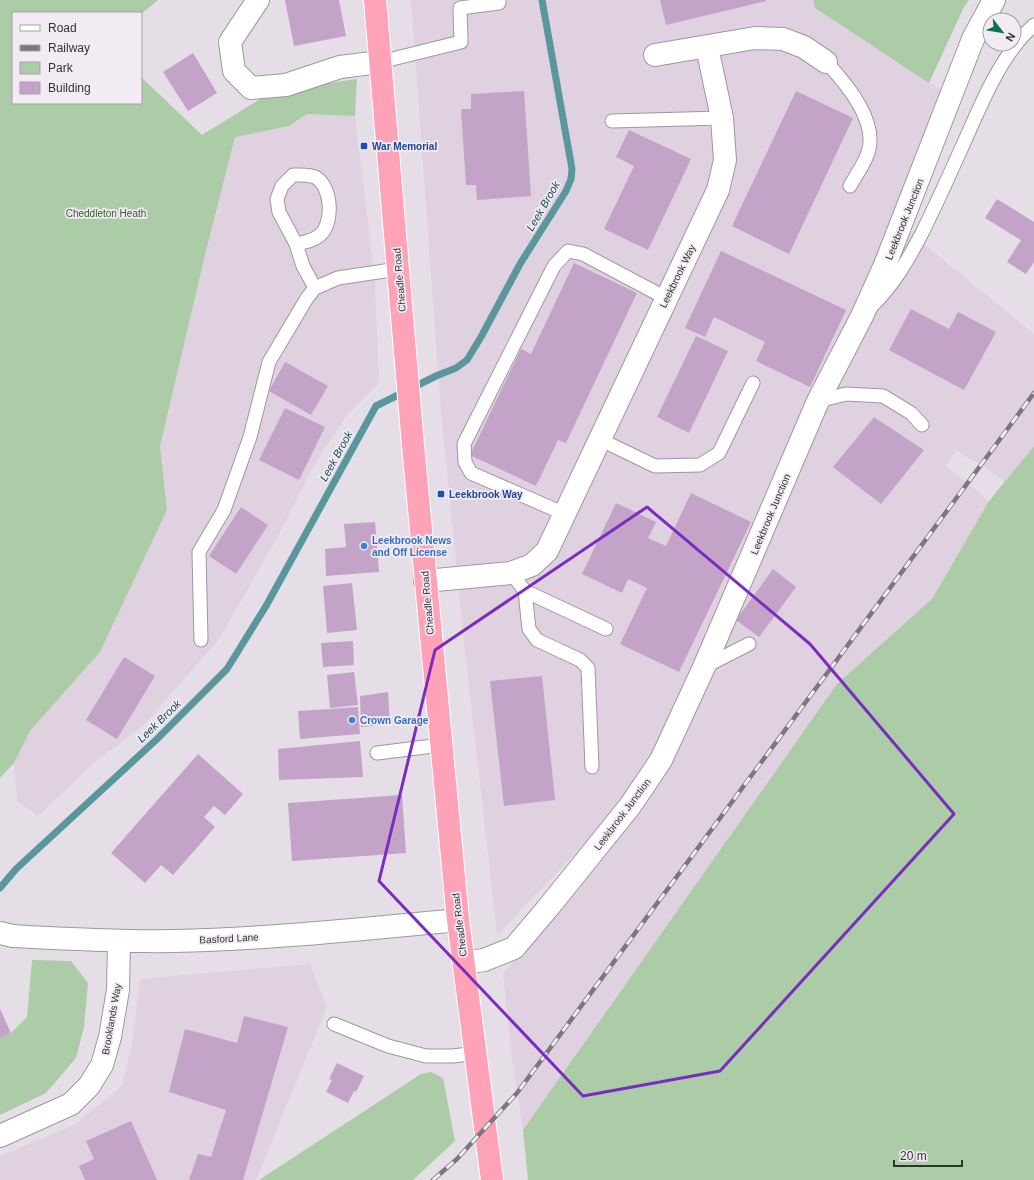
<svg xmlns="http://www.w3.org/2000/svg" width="1034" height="1180" font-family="Arial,sans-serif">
<rect width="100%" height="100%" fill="#e6dee7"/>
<!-- built -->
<path fill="#dfd1e0" d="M411,0H813L815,8L961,103L908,231L1034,334V446L1005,482L981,464L968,458L957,450L946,466L989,501L838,760L540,1157L523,1130L512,1058L503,974L562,904L648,777L497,935L464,641L441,411Z
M307,114L355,116L375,281L379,383L347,415L314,465L278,536L220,638L143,726L95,762L38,816L17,801L14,763L30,731L100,652L167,510L160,446L205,255L235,137L289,126Z
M310,964L327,1007L256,1180H0V1156L74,1125L122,1086L132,1045L140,979Z"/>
<!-- green -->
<path fill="#accca7" d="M0,0H158L141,14V13H13V103H141V77L202,135L273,91L357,79L355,116L307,114L289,126L235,137L205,255L160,446L167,510L100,652L30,731L14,763L0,778Z
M813,0H969L963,9L929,83L815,8Z
M1034,446V1180H528L523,1130L837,684L932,599L989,501Z
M32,960L71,961L88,983L84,1027L76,1058L46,1093L0,1115V1038L11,1033L27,1017Z
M431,1072L443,1078L455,1141L413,1180H259L421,1074Z"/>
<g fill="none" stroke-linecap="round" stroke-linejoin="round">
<!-- stream -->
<path stroke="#59979c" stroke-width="7" d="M0,888L16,869L156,740L227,669L266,606L376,406L436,376L456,368L467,360L481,337L520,264L566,191L571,179L572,169L542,0"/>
</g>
<!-- building -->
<path fill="#c4a3c9" d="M285,0H339L346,36L294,46Z
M660,0H766V1L666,25Z
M193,53L217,93L188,111L163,72Z
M524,91L531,196L477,200L476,185H466L461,109H471V94Z
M796,91L853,118L789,254L732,226Z
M629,130L691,159L648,250L604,229L634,166L616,157Z
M997,199L1034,222V262L1026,274L1007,262L1021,240L985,218Z
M721,251L846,310L810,387L756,361L765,342L714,317L705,337L685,328Z
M574,263L637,293L566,443L558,440L536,486L470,455L521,349L531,354Z
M911,309L949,329L958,312L996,332L964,390L889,350Z
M696,336L728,351L689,433L657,417Z
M285,362L328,386L311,415L269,391Z
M285,408L325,427L299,480L259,460Z
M874,417L924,450L881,504L833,467Z
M691,493L751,522L679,672L620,644L647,588L628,579L622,593L582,574L616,503L656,522L648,538L666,546Z
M241,507L268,525L236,574L209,556Z
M375,522L379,572L326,576L325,549L346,547L344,524Z
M773,569L796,587L759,637L736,620Z
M352,583L357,630L327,633L323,586Z
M353,641L354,665L323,667L321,643Z
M124,657L155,676L117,739L86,720Z
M354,672L358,705L330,708L327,675Z
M542,676L555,800L504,806L490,681Z
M388,692L390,724L361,727L360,696Z
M358,707L360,734L300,739L298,711Z
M360,741L363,777L279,780L278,749Z
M198,754L243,794L225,815L214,806L204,817L215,827L173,875L161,865L145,883L111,853Z
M402,795L406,853L292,861L288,803Z
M0,1009L11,1033L0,1038Z
M244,1016L288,1027L243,1180H189L198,1154L211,1157L226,1110L169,1092L185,1029L237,1043Z
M337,1063L364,1076L356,1092L354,1091L348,1103L326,1092L332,1080L329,1079Z
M131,1121L157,1180H85L79,1166L94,1159L86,1141Z"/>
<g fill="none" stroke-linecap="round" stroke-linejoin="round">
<defs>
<path id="lane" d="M380,62L461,42L460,8L499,3V0
M826,62C845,82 871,113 870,141C870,157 857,173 850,186
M612,121L722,118
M296,244C305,242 313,241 320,235C334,223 332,186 315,177C308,174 300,175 293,175L282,186L277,199L279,212L296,244L303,266L315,288
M871,307C893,286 908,260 922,233C936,205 949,176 962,147C978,112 993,73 1017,43C1022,36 1028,31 1034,25
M818,401L846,394L883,396L911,413L922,425
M599,439L655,466L700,465L719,453L753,383
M565,514L471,473L465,462L464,444L554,266L568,251L583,254L666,298
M511,573L525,591L606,629
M525,591L529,629L537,640L580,660L588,668L592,767
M201,640L199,552L224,510L250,437L269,362L307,298L315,288L338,278L398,269
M704,667L749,644
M377,753L441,745
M334,1024L388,1046L426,1056H453L476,1053"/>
<path id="street" d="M258,0L230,42L234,71L251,88L286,85L340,67L380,62
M655,55L755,38L783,39L804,47L826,62
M425,581L511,573L532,565L547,551L718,190L725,160L722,118L707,47
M0,933L13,936C67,939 120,942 174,941C269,939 364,929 458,920
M464,963L484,960L514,948L547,909L630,806L661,760L704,667L818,401L862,316L885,265L973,39L994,0
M0,1136L71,1104L89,1086L102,1065L110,1037L118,990L119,941"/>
<path id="highway" d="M375,0L413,445L458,920L492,1180"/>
</defs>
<!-- lane casing -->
<use href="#lane" stroke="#9f97a0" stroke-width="15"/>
<!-- street casing -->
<use href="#street" stroke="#9f97a0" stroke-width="24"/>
<!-- highway casing -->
<use href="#highway" stroke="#fff" stroke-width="24"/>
<!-- lane -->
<use href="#lane" stroke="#fff" stroke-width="13"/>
<!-- street -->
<use href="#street" stroke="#fff" stroke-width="22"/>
<!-- highway -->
<use href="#highway" stroke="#fea2b8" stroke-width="22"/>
<defs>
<path id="rail" d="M433,1180L457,1159L517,1093L1034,393"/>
</defs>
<!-- rail casing -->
<use href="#rail" stroke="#7c777d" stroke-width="4.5"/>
<!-- rail -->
<use href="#rail" stroke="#f3ebf4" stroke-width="3" stroke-dasharray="9" stroke-linecap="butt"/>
</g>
<!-- marked area -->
<path fill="none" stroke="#7b2cbf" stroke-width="3" stroke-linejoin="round" d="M647,507L810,644L954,814L720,1071L583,1096L379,881L435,650Z"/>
<!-- markers -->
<g fill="#1a4fb4" stroke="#f3ebf4" stroke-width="1.5">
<rect x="360" y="142" width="8" height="8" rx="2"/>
<rect x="437" y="490" width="8" height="8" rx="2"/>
</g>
<g fill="#3f7fe0" stroke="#f3ebf4" stroke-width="1.5">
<circle cx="364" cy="546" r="4"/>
<circle cx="352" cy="720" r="4"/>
</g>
<g text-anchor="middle" stroke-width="3.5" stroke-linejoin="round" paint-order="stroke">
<!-- transit labels -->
<g font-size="10" font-weight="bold" fill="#164399" stroke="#f3ebf4" text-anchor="start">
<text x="372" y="150">War Memorial</text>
<text x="449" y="498">Leekbrook Way</text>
</g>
<!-- park labels -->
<g font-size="10" fill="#2d5a27" stroke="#f3ebf4">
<text x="106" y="217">Cheddleton Heath</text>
</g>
<!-- street labels -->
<g font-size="10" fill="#343134" stroke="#f3ebf4">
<text transform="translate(904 219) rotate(-68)" y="4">Leekbrook Junction</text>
<text transform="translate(677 276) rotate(-64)" y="4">Leekbrook Way</text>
<text transform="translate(399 280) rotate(-95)" y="4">Cheadle Road</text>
<text transform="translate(770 514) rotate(-67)" y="4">Leekbrook Junction</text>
<text transform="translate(427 603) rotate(-95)" y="4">Cheadle Road</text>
<text transform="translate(622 814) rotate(-53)" y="4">Leekbrook Junction</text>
<text transform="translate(459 925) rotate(-97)" y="4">Cheadle Road</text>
<text transform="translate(229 938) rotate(-3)" y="4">Basford Lane</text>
<text transform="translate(111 1019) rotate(-80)" y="4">Brooklands Way</text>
</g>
<!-- shop labels -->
<g font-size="10" font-weight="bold" fill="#366cbe" stroke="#f3ebf4" text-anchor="start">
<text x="372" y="544">Leekbrook News<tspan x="372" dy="12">and Off License</tspan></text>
<text x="360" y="724">Crown Garage</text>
</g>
<!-- water labels -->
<g font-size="11" font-style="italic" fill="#154d52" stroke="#f3ebf4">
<text transform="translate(543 206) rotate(-60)" y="4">Leek Brook</text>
<text transform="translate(336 456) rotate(-61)" y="4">Leek Brook</text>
<text transform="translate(159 721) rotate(-44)" y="4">Leek Brook</text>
</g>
</g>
<!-- legend -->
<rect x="12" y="12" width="130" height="92" fill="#f3ebf4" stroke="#a7a1a7"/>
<rect x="20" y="25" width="20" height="6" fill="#ffffff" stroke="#a7a1a7"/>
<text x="48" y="32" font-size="12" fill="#343134">Road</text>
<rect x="20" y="45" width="20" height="6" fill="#7c777d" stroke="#a7a1a7"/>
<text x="48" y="52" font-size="12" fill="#343134">Railway</text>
<rect x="20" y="62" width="20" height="12" fill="#accca7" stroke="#a7a1a7"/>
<text x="48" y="72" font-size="12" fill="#343134">Park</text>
<rect x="20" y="82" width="20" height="12" fill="#c4a3c9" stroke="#a7a1a7"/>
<text x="48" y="92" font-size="12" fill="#343134">Building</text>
<!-- north arrow -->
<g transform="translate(1002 32) rotate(121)"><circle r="19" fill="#f3ebf4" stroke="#a7a1a7"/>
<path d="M0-3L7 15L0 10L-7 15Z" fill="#08754f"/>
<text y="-6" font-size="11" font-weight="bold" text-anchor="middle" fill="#343134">N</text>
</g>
<!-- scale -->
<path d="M894 1160v6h68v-6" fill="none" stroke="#343134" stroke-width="2"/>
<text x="900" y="1160" font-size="12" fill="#343134" stroke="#f3ebf4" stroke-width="3" paint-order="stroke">20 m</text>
</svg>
